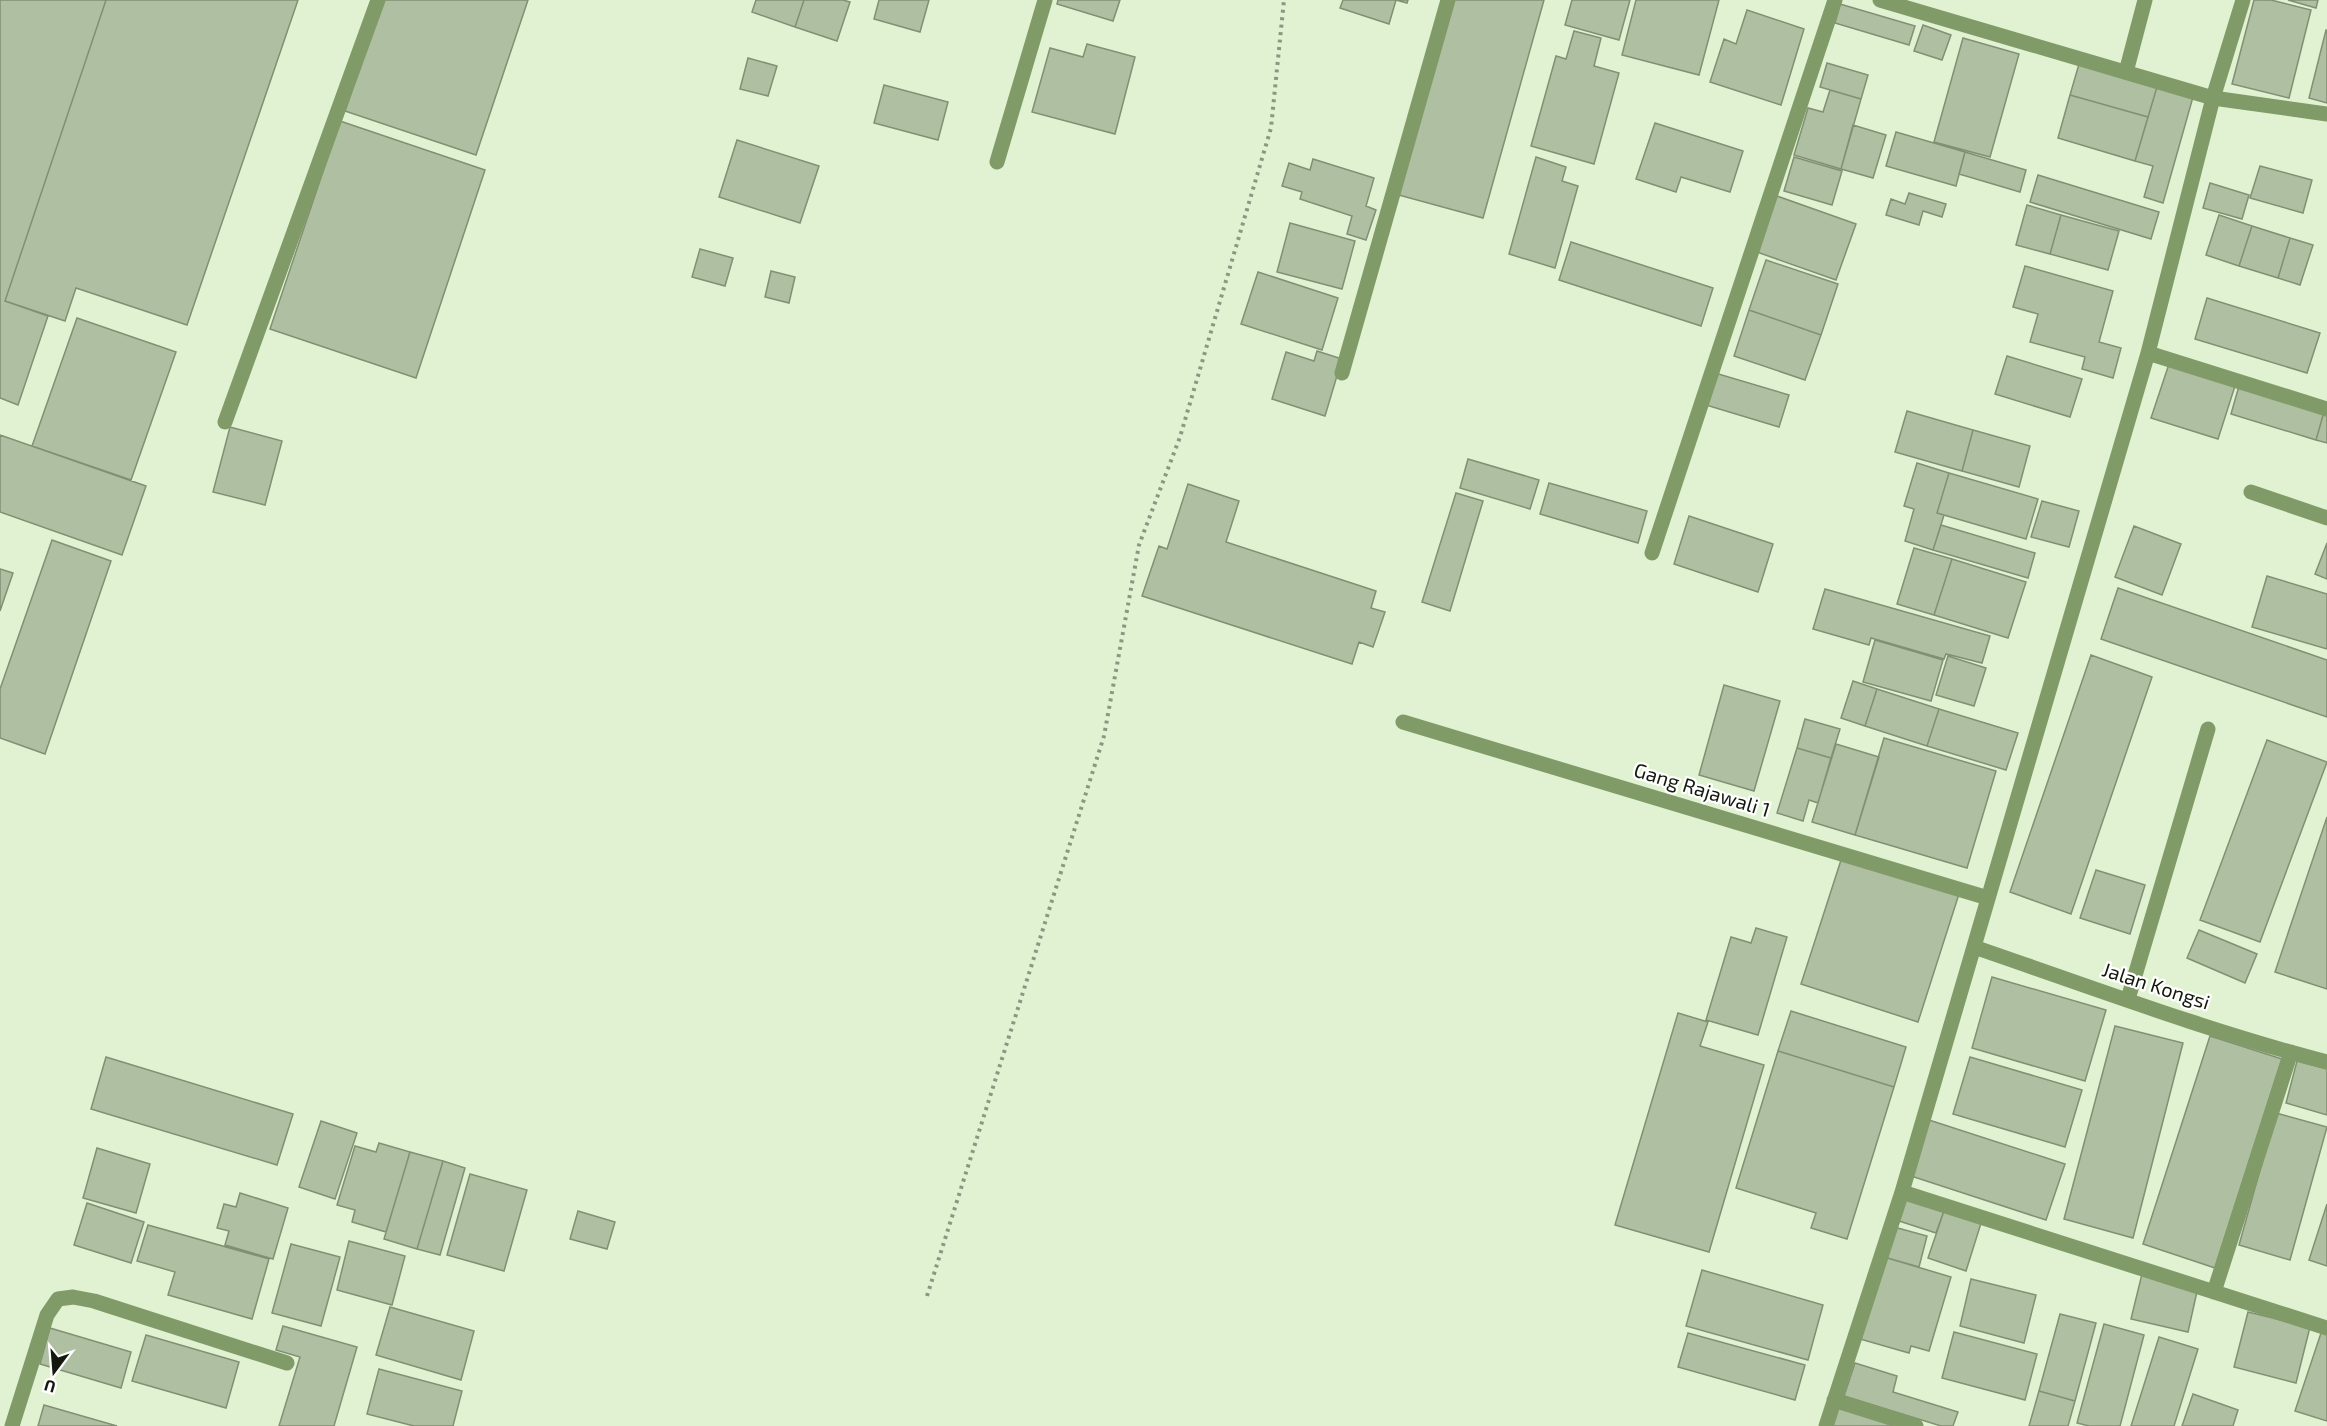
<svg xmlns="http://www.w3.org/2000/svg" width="2327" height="1426" font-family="'Exo 2',sans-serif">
<rect width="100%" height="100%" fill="#e1f2d2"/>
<!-- building -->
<path fill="#afbfa1" stroke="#819073" stroke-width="1.5" d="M0,0H106L5,301L48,316L18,405L0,398Z
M106,0H298L187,325L76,288L65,321L5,301Z
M382,0H528L476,155L345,111Z
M756,0H804L795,27L752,12Z
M804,0H843L850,2L837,41L795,27Z
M879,0H929L920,32L874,19Z
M1058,0H1120L1113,21L1057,4Z
M1343,0H1408L1407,3L1396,0L1389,24L1340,8Z
M1449,0H1544L1483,218L1395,194Z
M1572,0H1630L1619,40L1565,25Z
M1636,0H1719L1699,75L1622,55Z
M2254,0H2271L2311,10L2289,98L2232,84Z
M2288,0H2318L2316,8Z
M1840,4L1915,26L1909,45L1835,23Z
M1747,10L1804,29L1781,105L1710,82L1724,39L1736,44Z
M1923,25L1951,35L1942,60L1914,51Z
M2326,30H2327V103L2309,98Z
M1574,31L1601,38L1594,66L1619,73L1594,164L1531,146L1556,56L1566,59Z
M1963,38L2019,54L1990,157L1934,142Z
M1087,44L1135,57L1115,134L1032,112L1050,48L1083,57Z
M748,58L777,66L768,96L740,89Z
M1827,63L1868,75L1861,99L1820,87Z
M2079,64L2157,87L2148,117L2070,95Z
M884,85L948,102L938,140L874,123Z
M2157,87L2193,97L2163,203L2144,197L2153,166L2135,161Z
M1830,90L1861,99L1841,169L1794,155L1808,108L1823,112Z
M2070,95L2148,117L2135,161L2058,138Z
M340,121L485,170L416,378L270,329Z
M1655,123L1743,151L1730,192L1681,177L1676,192L1636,179Z
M1853,125L1886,135L1873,178L1841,169Z
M1896,132L1965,152L1956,186L1886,166Z
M737,140L819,166L800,223L719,197Z
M1965,152L2026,170L2020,192L1959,174Z
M1536,157L1566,167L1562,181L1578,186L1555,268L1509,254Z
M1794,157L1842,171L1832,205L1784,191Z
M1313,159L1374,178L1366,206L1376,210L1366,240L1347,234L1352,216L1300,199L1302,192L1282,186L1289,163L1310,170Z
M2260,166L2312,180L2303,213L2250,198Z
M2038,175L2159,212L2151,239L2030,202Z
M2210,183L2249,195L2242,219L2203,208Z
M1909,193L1946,204L1942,217L1923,211L1919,225L1886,215L1891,199L1905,204Z
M1777,196L1856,224L1836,280L1757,252Z
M2027,205L2061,215L2050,254L2016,245Z
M2061,215L2119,231L2108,270L2050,254Z
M2219,215L2252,226L2239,266L2206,255Z
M1290,223L1355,241L1342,289L1277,272Z
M2252,226L2290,238L2278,278L2239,266Z
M2290,238L2313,245L2300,285L2278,278Z
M1571,242L1713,288L1701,326L1559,280Z
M700,249L733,258L725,286L692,277Z
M1766,260L1838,284L1821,335L1749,310Z
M2025,266L2113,291L2099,342L2121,348L2113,378L2082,369L2085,357L2030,342L2038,314L2013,307Z
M771,271L795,277L789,303L765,297Z
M1258,272L1338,298L1322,350L1241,324Z
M2207,298L2320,333L2307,373L2195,339Z
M1749,310L1821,335L1805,380L1734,356Z
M77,318L176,352L131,480L32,446Z
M1317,351L1342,359L1325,416L1272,399L1286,352L1314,361Z
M2007,356L2082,379L2070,417L1995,394Z
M2169,364L2235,386L2218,439L2151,418Z
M1715,373L1789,395L1779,427L1706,405Z
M2239,386L2324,412L2316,440L2231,414Z
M1907,411L1973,430L1962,471L1895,452Z
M2324,412H2327V443L2316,440Z
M230,427L282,441L265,505L213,492Z
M1973,430L2030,446L2019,487L1962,471Z
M0,435L146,486L122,555L0,512Z
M1468,459L1539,480L1530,509L1460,488Z
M1917,463L1949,473L1937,513L1944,515L1933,550L1905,541L1914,509L1904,506Z
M1949,473L2038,499L2026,539L1937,513Z
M1549,483L1647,511L1638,543L1540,514Z
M1188,484L1239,501L1226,542L1376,591L1371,608L1385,612L1373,647L1359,642L1352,664L1142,596L1159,546L1167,549Z
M1456,493L1483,501L1450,611L1422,602Z
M2042,501L2079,511L2069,547L2031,537Z
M1689,516L1773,544L1758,592L1674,564Z
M1941,525L2035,553L2028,578L1933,550Z
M2134,526L2181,544L2162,595L2115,577Z
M52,540L111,561L45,754L0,738V689Z
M2327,543V579L2315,574Z
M1914,548L1952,559L1934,615L1897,604Z
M1952,559L2026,582L2008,638L1934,615Z
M0,569L13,573L0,611Z
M2267,576L2327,594V649L2252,627Z
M2118,588L2327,660V717L2101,639Z
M1825,589L1990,636L1982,663L1946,654L1944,659L1871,638L1869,645L1813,629Z
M1875,640L1943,660L1931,701L1863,682Z
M2091,655L2152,677L2071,914L2010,892Z
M1948,656L1986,668L1974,706L1936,695Z
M1853,681L1877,689L1865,726L1841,718Z
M1724,685L1780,701L1754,791L1699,775Z
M1877,689L1939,709L1927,746L1865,726Z
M1939,709L2018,733L2006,770L1927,746Z
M1805,719L1840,729L1831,758L1797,748Z
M1884,738L1996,771L1967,868L1855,835Z
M2267,740L2327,762L2260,942L2200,920Z
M1836,744L1879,757L1855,835L1812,822Z
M1797,748L1831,758L1818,803L1809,800L1803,821L1777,813Z
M2327,817V989L2275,972Z
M1842,857L1959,894L1918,1022L1801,984Z
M2096,870L2145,885L2130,934L2080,918Z
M1756,928L1787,937L1758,1035L1706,1020L1731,937L1751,943Z
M2199,930L2257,954L2245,983L2187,958Z
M1992,977L2106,1010L2085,1081L1972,1048Z
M1791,1011L1906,1047L1894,1087L1778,1051Z
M1678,1013L1708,1022L1700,1046L1764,1065L1709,1252L1615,1225Z
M2115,1026L2183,1043L2133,1238L2064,1219Z
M2210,1036L2282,1059L2215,1268L2143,1244Z
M1778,1051L1894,1087L1847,1239L1811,1228L1816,1213L1736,1188Z
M106,1057L293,1114L277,1165L91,1109Z
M1970,1057L2082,1090L2065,1147L1953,1114Z
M2297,1061L2327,1069V1115L2286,1103Z
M2276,1113L2327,1127L2290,1260L2239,1245Z
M1929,1120L2065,1164L2046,1220L1911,1176Z
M321,1121L357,1133L335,1199L299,1187Z
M379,1143L410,1152L386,1232L352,1222L355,1210L337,1205L355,1146L376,1152Z
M97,1148L150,1164L136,1213L83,1198Z
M410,1152L443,1161L417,1249L384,1239Z
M443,1161L465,1168L440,1255L417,1249Z
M470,1174L527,1190L504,1271L447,1255Z
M240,1193L288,1208L273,1259L225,1245L229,1231L217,1228L224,1204L236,1207Z
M1905,1195L1945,1208L1936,1233L1896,1220Z
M87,1203L144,1222L131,1263L74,1245Z
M2327,1204V1266L2309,1260Z
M1945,1208L1982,1220L1966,1271L1928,1258Z
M578,1211L615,1222L607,1249L570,1239Z
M148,1225L269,1259L252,1319L168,1295L175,1272L137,1261Z
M1894,1227L1927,1236L1919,1267L1884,1257Z
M349,1241L405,1256L392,1305L337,1290Z
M291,1244L340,1257L321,1326L272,1313Z
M1884,1257L1951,1277L1929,1351L1911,1346L1909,1353L1860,1339Z
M1702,1270L1823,1305L1808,1360L1686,1326Z
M2142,1274L2198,1287L2188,1332L2131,1319Z
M1971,1279L2036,1295L2024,1343L1960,1326Z
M390,1307L474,1331L461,1380L376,1355Z
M2248,1312L2310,1327L2296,1383L2234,1367Z
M2060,1314L2096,1323L2075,1401L2039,1391Z
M2104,1324L2144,1335L2120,1426H2089L2077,1423Z
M283,1326L357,1347L334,1426H279L300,1357L276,1350Z
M50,1328L131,1352L121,1388L40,1364Z
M2322,1330L2327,1331V1421L2295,1411Z
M1954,1332L2037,1354L2025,1400L1942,1378Z
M1688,1333L1805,1365L1795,1400L1678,1367Z
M146,1335L239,1362L226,1408L132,1381Z
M2159,1337L2198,1349L2174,1426H2131Z
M1855,1363L1897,1376L1893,1392L1958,1412L1953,1426H1941L1844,1396Z
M379,1369L462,1391L453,1426H414L367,1414Z
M2039,1391L2075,1401L2068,1426H2029Z
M2193,1394L2238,1410L2233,1426H2182Z
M44,1405L117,1426H38Z
M1839,1406L1902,1426H1833Z"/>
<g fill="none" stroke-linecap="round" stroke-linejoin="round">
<!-- path -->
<path stroke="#8b9780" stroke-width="4" stroke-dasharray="3 4.5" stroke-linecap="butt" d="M927,1296L1104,736L1139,545L1180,437L1271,128L1284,0"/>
<!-- lane -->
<path stroke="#819b68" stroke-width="15" d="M2126,72L2145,0
M225,422L378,0
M2251,492L2327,518
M2128,999L2208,729"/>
<!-- street -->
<path stroke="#819b68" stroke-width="15" d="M1880,0L2213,98L2327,114
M997,162L1045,0
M2148,353L2327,409
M1342,373L1448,0
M1652,553L1835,0
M1403,722L1988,898
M1974,947C2091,987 2207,1031 2327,1062
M1902,1192L2327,1328
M2214,1292L2291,1052
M1834,1400L1916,1426
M12,1426L47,1315L58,1299L73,1297L94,1301L287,1363
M1826,1426L1902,1192L2148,353L2213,98L2243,0"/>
</g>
<g text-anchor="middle" stroke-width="4.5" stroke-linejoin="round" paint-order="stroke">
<!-- street labels -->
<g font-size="20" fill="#14190e" stroke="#fff">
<text transform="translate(1702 790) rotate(17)" y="7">Gang Rajawali 1</text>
<text transform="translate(2156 986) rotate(18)" y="7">Jalan Kongsi</text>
</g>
</g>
<!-- north arrow -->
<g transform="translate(54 1372) rotate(196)" stroke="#ffffff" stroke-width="4.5" paint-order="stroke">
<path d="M0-4.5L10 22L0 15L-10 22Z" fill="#14190e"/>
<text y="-9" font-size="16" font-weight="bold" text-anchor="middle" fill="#14190e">U</text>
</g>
</svg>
